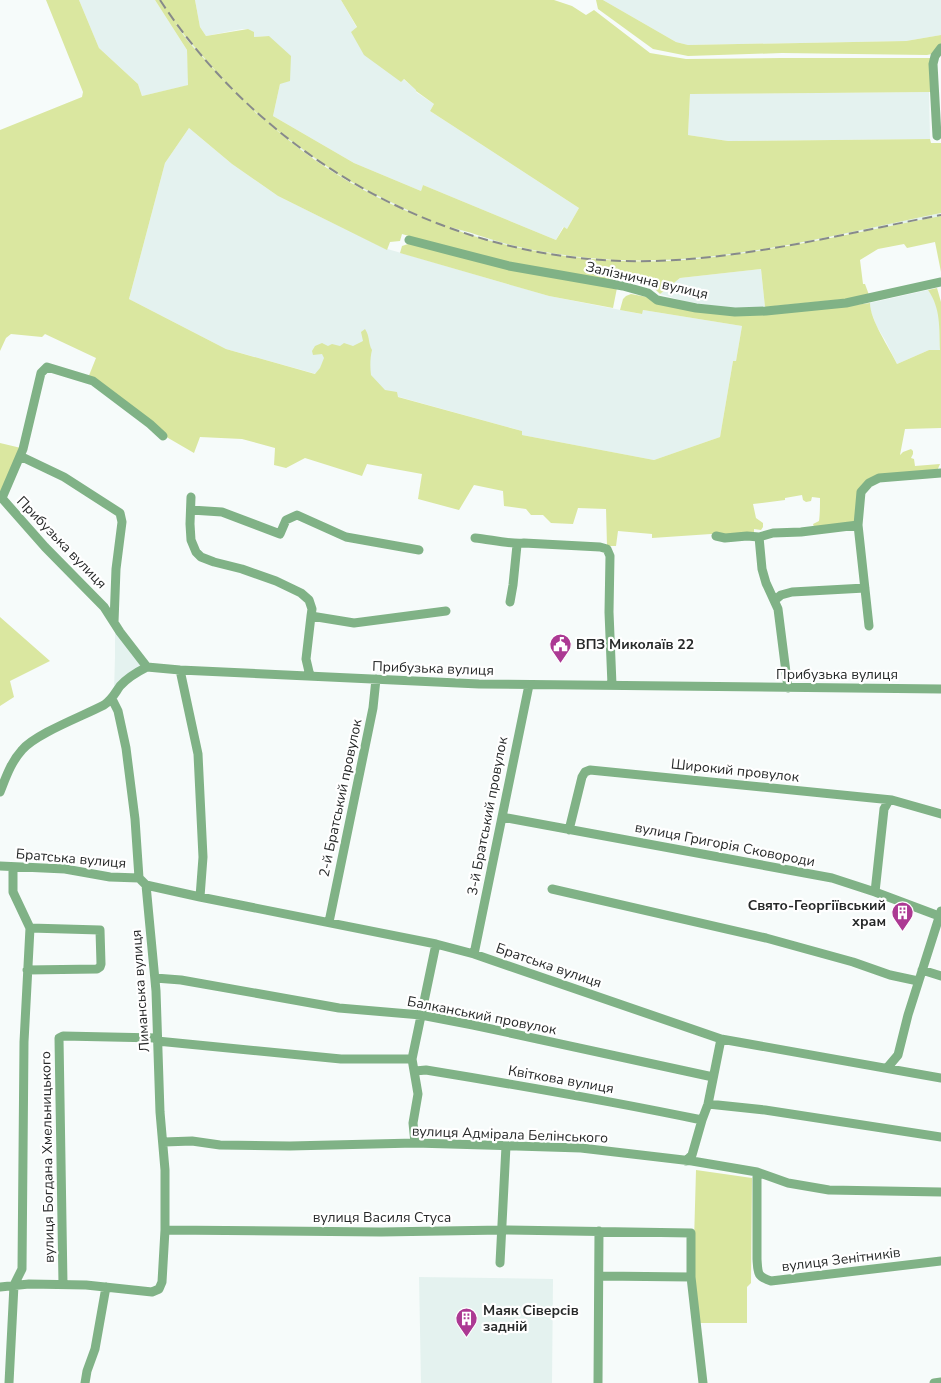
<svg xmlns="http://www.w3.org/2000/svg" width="941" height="1383" font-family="'Nunito Sans',sans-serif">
<rect width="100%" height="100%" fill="#f6fbfa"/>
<!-- built -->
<path fill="#e4f2ef" d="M79,0H155L187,50L189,85L142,96L138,84L99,48Z
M160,0L185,36L231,88L257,114L284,136L339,175L372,193L409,211L477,236L540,251L591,258L616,260L776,246L941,213V216L757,251L705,258L680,260H616L574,257L509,246L477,237L409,212L372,194L338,175L283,137L257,115L230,88L184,37Z
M195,0H341L357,28L401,82L403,79L417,90L416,92L434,104L430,111L579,208L567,229L563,227L556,240L423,185L421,191L354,163L273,116L280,84L269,36L254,37L248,29H242L206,36L200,27Z
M603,0H941V35L906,41L688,45L676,42Z
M929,92L930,139L728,141L688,135L690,94Z
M189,128L232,164L278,196L384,248L549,296L641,314L643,310L742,326L736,361H733L720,437L654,460L522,435V431L226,349L129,299L165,163Z
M761,269L765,307L735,309L697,305L660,294L680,278Z
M928,290L936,300L939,312L940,350H929L897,364L885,340L877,327L870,309V303Z
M115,627L144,665L114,692L115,657Z
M419,1277L553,1279L552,1383H421Z"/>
<!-- green -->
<path fill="#dae7a0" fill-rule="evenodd" d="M46,0H79L99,48L138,84L142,96L188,85L187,50L155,0H195L200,27L206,36L248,29L254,32V37L269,36L291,56L290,81L280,84L273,116L354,163L421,191L423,185L556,240L564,227L567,229L579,208L430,111L434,104L416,91V90L404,79L401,82L364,55L351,32L357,27L341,0H554L572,6L586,15L594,10L650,53L686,59L782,58H930L931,92L690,94L688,135L728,141L930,139L931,143H941V213C828,236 705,270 589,258C562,255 534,251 507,244C488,239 468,231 449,227C473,237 500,244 525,249C584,261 646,265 706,258C785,249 863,231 941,216V272L935,242L907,248L904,244L878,249L860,260L863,284H865L869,295L846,299L765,307L761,269L680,278L660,294L655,289L652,280L604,279L510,263L464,252L402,234L400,241L390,242L387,250L278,196L232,164L189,128L165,163L129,299L226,349L315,374L320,368L324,358L322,354L313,355L312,351L315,346L322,343L328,346L332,344L340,346L344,343L353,346L363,341L361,332L365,329C370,336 368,343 372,350C370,358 370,367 371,375L385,390L397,392L398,397L522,431V435L654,460L720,437L733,361H736L742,326L643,310L642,314L620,310L623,299L626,296L631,294L647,297L653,302L696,311L847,306L870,303C870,320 889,347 897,364L929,350H940C939,327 941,309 928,290L937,288L941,302V428L905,429L900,455L903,452L911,449L913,451V454L911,458L914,459L915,466L940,464L937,471L868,483L857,522L814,527L813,524L819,521C820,515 820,504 820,498L812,497L811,501L806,502L803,500L802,495L785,498V500L753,504L756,518L763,523V527L761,530L754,529V535L711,534L652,538V534L618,531L616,546H607L606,509L578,508L573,524L551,523L543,515H531L526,509L504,506L503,491L474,485L459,510L418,499L422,474L367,464L362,476L305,458L286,468L274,465L275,448L242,439L200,437L194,453L163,435L88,378L96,358L45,334L42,337L11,334L6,338L0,351V130L82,97L83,92ZM175,22L185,36L231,88L257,114L284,136L339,175L372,193L420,216C407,212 394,205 381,199C316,167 259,121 211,66C198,52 184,39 175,22Z
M596,0H603L676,42L688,45L906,41L941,35V44L932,54L927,55L782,53L688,56L653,49L598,9Z
M411,243L617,288L613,308L549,296L400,253L402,246Z
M0,443L21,448L1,492L0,491Z
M0,617L50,661L10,681L14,697L0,706Z
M696,1170L752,1178L751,1283L747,1287V1323H699L693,1277Z"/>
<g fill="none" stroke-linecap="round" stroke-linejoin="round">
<!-- minor -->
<path stroke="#80b286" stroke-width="9" d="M937,136L933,64L935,56L941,48
M409,240L509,266L623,286L648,293L657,300L696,308L735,312L766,311L846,303L941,282
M20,456L64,477L120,513L122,522L116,569L114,622
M0,496L45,547L104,607L120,632L147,667L180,670L479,684L941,689
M191,497L190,524L191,540L196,552L201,557L214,562L242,569L276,581L301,593L309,600L312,609L311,616L306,659L310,676
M2,498L23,449L41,373L47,367L93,381L150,424L163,436
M191,510L222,512L280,534L286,520L297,515L346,537L419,550
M716,536L725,538L747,536L759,537L773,533L801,532L858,525
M759,537L762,569L766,583L778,609L788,688
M475,538C488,539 513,545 524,543L600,547L607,549L610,556L609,612L612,685
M775,600L781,595L792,592L865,588
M510,602L513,585L517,545
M311,616L354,623L446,611
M869,626L858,525L861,492L869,483L879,478L941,473
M180,670L198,754L203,857L200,897
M0,792C6,777 11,762 22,750C35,734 83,716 104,705C112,700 115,693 120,686C128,677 137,672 147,667
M502,817L832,878L875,892L939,916
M569,830L582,777L585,772L590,770L892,800L941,814
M0,866L65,869L110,877L139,878
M146,885L200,897L436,944L474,954L721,1039L941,1078
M552,889L766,938L853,962L890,975L918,981
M875,892L884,809L889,800
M329,922L373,708L376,679
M474,954L529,685
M27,970L97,969L100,967L101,964L100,930L30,928
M922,970L941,976
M155,978L181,980L339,1008L421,1015L473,1025L713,1077
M157,1041L341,1059H412
M887,1068L898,1055L908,1015L941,911
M415,1071L426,1070C518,1085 610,1101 702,1120
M708,1104L765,1110L941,1137
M164,1142L192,1141L220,1145L290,1146L415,1143L581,1148L692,1161L757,1172L788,1183L829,1190L941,1192
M415,1143L413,1123L418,1094L412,1059L436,944
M686,1161L692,1155L702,1120L708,1104L721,1039
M757,1172V1259C758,1274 757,1276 771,1281L941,1261
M165,1230L381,1232L503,1230L691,1233V1277L703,1383
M500,1263L506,1146
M600,1276L691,1277
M63,1284L59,1038L63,1036L157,1038
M0,1287L29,1284L86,1285L152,1292L159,1289L162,1282L165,1230V1170L160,1112L156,991L146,885L139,878L135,819L126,748L118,711L112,699
M9,1383L14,1285L22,1269L24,1042L30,928L13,892V867
M85,1383L87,1371L95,1349L106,1287
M598,1383L599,1231
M934,1383L941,1382"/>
<!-- rail -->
<path stroke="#878a8a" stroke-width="2" stroke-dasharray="10 5" stroke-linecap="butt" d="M160,0C268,164 457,267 655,261C751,258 847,233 941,215"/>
</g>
<!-- icons -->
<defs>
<symbol id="civic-pin" viewBox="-11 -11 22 30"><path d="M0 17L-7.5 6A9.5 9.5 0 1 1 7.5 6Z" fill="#ac3993" stroke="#fff"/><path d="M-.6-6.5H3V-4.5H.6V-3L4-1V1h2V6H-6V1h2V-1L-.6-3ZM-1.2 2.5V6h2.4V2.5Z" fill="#fff"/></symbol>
<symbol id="building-pin" viewBox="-11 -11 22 30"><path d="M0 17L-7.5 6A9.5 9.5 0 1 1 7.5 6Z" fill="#ac3993" stroke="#fff"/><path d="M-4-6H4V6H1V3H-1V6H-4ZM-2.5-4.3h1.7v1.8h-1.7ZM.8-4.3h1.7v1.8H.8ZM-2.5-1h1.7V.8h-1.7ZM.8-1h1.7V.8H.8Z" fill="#fff"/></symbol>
</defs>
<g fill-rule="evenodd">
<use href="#civic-pin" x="548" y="632" width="25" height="34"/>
<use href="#building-pin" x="890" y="900" width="25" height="34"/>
<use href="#building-pin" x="454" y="1306" width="25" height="34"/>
</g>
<g text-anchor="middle" stroke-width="4.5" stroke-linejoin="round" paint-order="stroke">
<!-- street labels -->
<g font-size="14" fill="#272929" stroke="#fff">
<text transform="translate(647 280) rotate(13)" y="5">Залізнична вулиця</text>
<text transform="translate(62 542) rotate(46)" y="5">Прибузька вулиця</text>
<text transform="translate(433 668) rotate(2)" y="5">Прибузька вулиця</text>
<text x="837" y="679">Прибузька вулиця</text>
<text transform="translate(735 770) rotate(6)" y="5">Широкий провулок</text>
<text transform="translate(340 798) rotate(-78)" y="5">2-й Братський провулок</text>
<text transform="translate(487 816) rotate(-79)" y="5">3-й Братський провулок</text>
<text transform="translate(725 844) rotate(11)" y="5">вулиця Григорія Сковороди</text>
<text transform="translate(71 858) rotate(5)" y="5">Братська вулиця</text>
<text transform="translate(549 965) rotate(19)" y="5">Братська вулиця</text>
<text transform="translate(140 991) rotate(-94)" y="5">Лиманська вулиця</text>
<text transform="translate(482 1015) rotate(11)" y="5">Балканський провулок</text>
<text transform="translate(561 1079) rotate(10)" y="5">Квіткова вулиця</text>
<text transform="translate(510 1134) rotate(2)" y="5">вулиця Адмірала Белінського</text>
<text transform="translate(47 1157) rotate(-91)" y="5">вулиця Богдана Хмельницького</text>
<text x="382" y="1222">вулиця Василя Стуса</text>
<text transform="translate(841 1259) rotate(-7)" y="5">вулиця Зенітників</text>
</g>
<!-- poi labels -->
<g font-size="14" font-weight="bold" fill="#272929" stroke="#fff" text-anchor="start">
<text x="576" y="649">ВПЗ Миколаїв 22</text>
<text x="886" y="910" text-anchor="end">Свято-Георгіївський<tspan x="886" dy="16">храм</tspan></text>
<text x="483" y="1315">Маяк Сіверсів<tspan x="483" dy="16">задній</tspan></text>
</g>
</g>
</svg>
